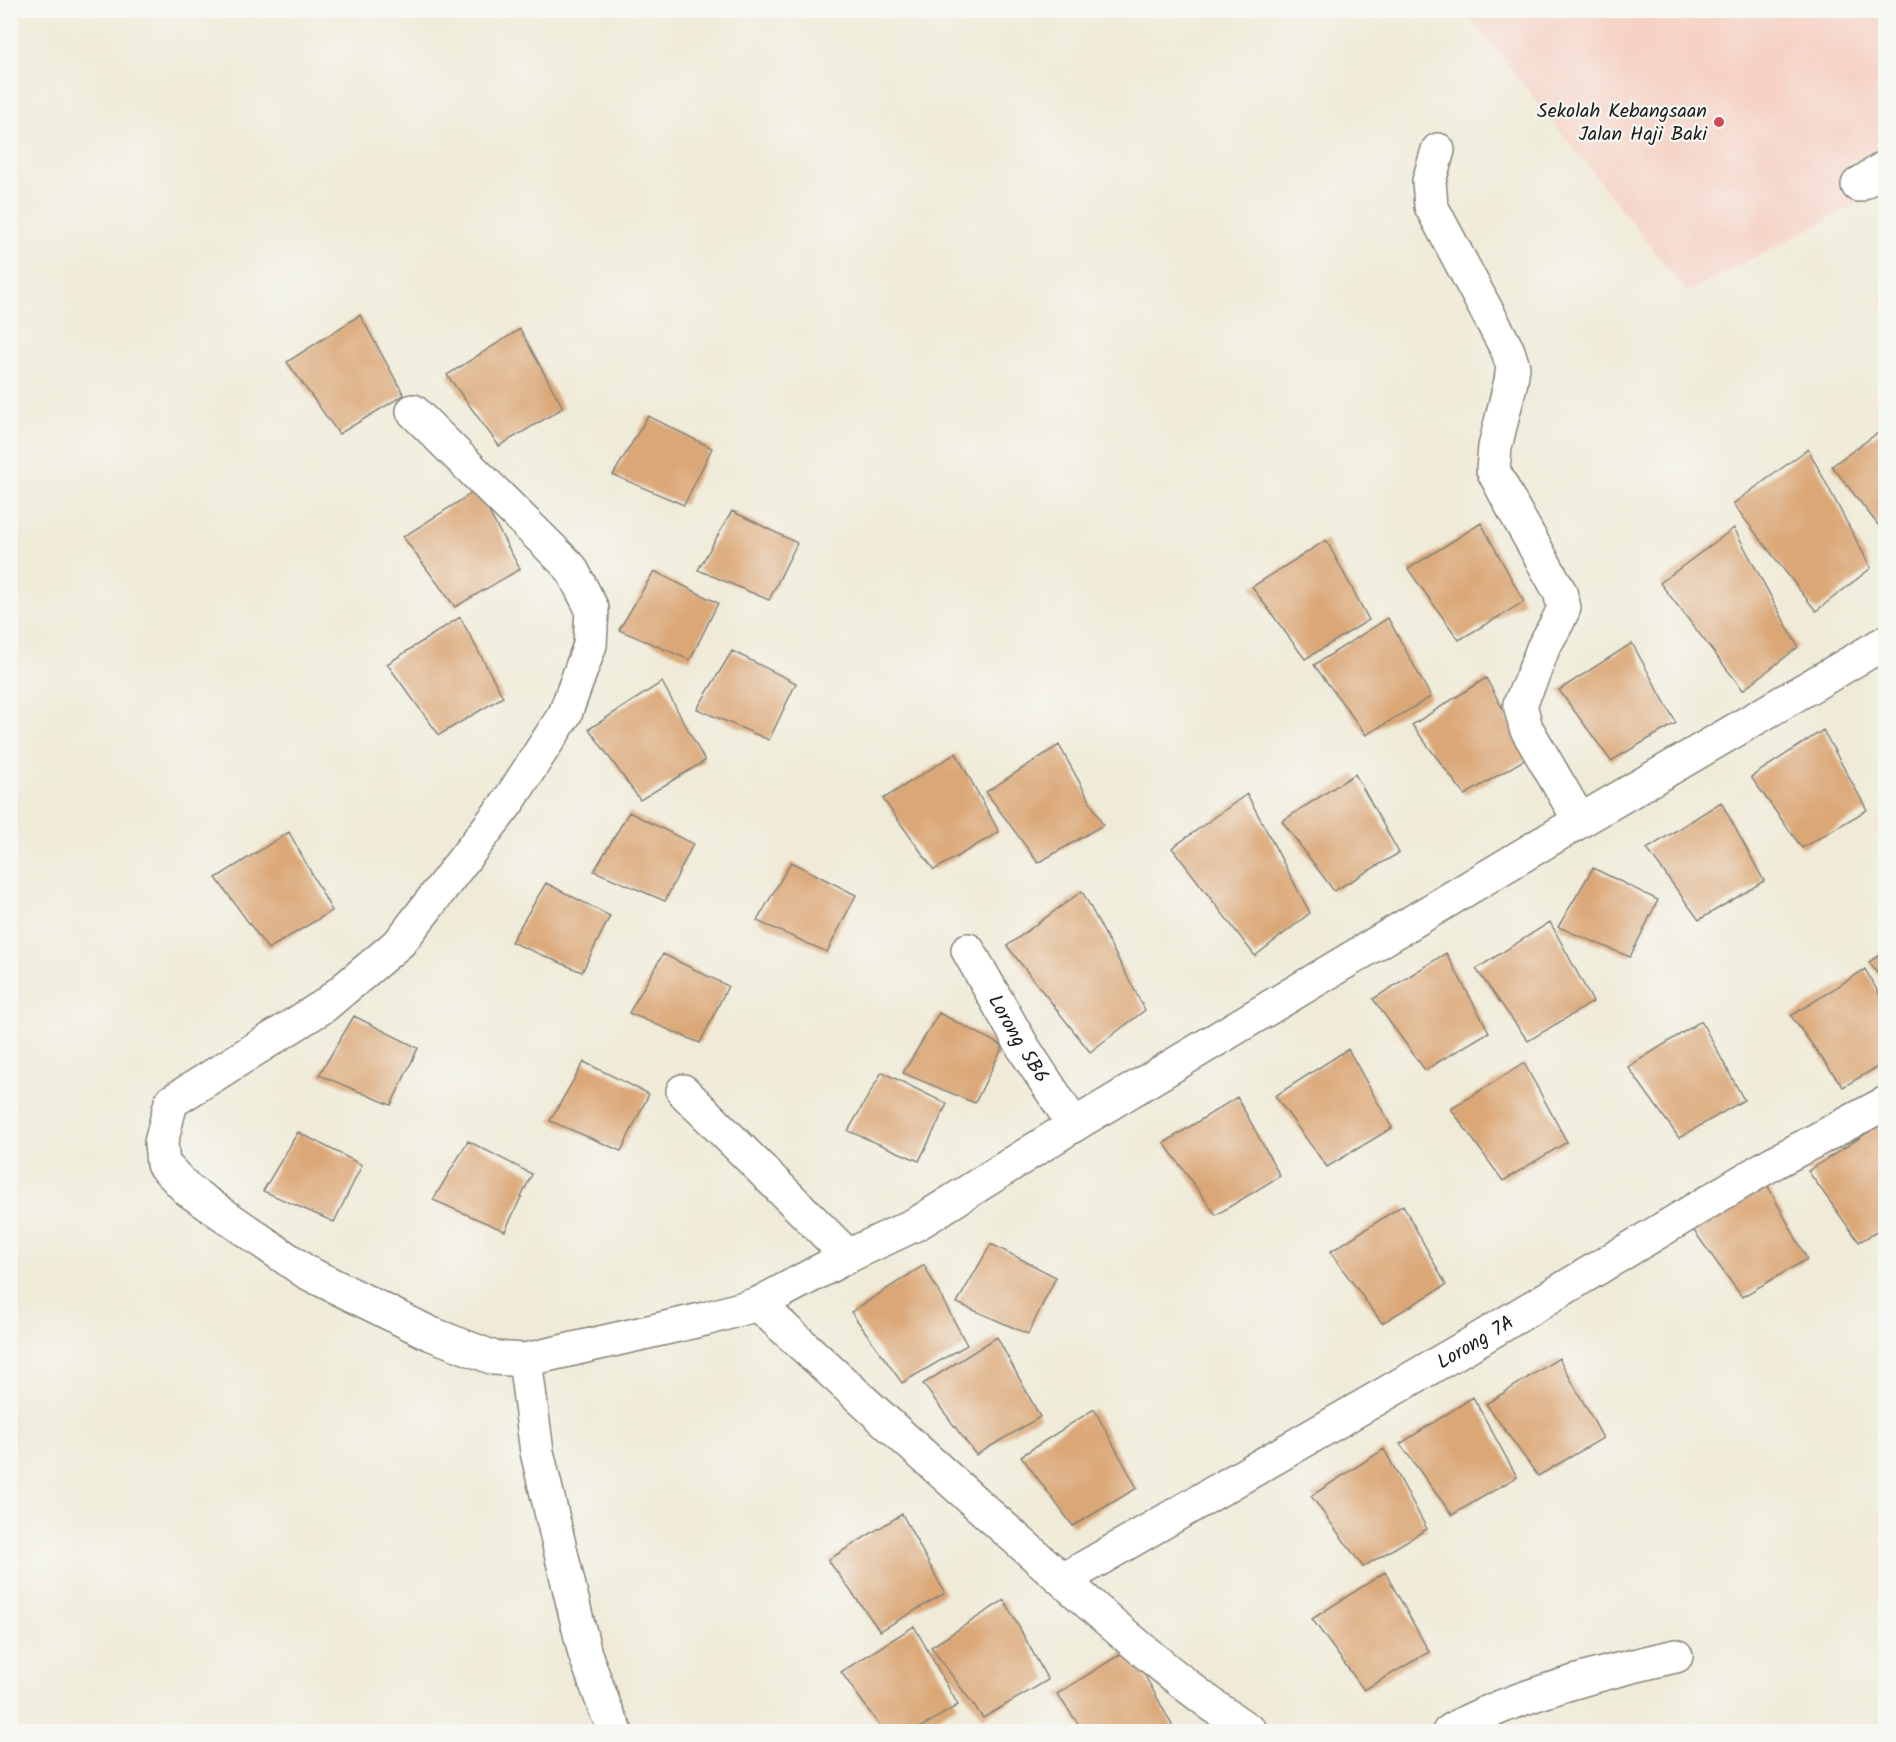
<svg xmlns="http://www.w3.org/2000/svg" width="1896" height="1742" font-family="Kalam,sans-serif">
<rect width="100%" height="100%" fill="#f6f6f2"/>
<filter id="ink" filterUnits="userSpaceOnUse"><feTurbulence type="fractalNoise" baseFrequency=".0167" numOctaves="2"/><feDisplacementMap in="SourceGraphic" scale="12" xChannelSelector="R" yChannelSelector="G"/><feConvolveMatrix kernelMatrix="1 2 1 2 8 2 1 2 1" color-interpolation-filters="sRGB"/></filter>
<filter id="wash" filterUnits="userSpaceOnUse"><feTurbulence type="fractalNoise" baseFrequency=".008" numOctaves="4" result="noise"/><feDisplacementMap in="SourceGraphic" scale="24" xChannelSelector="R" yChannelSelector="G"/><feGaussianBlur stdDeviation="1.35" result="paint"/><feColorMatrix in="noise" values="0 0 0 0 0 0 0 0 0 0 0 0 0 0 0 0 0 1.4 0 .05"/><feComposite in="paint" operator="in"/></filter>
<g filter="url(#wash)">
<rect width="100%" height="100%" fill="#f0ebd8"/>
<!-- built -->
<path fill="#f6d2c5" d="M1463,11H1885V189L1687,293L1501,56Z"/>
<g id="blocks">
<!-- building -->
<path fill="#dba777" d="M360,315L404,395L339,434L287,362Z
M520,329L563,408L499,446L447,375Z
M648,416L712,448L684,505L613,475Z
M1886,427V535L1832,466Z
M1808,449L1871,568L1816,611L1733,504Z
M477,490L520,569L455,607L403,537Z
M732,511L797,543L769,600L698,570Z
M1481,523L1524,602L1459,640L1408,569Z
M1734,528L1798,647L1743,690L1660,583Z
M1326,540L1369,620L1305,659L1252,587Z
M654,571L718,603L690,660L619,630Z
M460,617L503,697L439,735L387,664Z
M1388,618L1431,697L1366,735L1314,665Z
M1632,643L1676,723L1611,761L1559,690Z
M732,651L796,683L769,740L697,709Z
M1486,678L1529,757L1465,795L1412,725Z
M662,682L705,761L640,800L589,729Z
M1823,730L1867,810L1802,848L1751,777Z
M1059,745L1103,825L1038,863L986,792Z
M956,753L999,832L934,870L883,799Z
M1355,774L1399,853L1334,891L1282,821Z
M1247,794L1310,913L1255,956L1172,848Z
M1721,802L1764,881L1699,920L1647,849Z
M629,812L693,844L665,901L594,871Z
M289,832L332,911L268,949L216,878Z
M791,862L856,895L827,952L757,921Z
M1593,868L1658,900L1630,957L1558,927Z
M546,883L610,916L582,972L511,942Z
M1082,891L1145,1010L1090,1052L1007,946Z
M1550,922L1593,1002L1528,1041L1476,969Z
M1886,951V985L1869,962Z
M1446,953L1489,1032L1425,1070L1373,999Z
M663,954L728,986L700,1043L629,1013Z
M1865,969L1886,1006V1062L1843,1087L1791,1016Z
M939,1013L1003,1046L975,1103L903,1073Z
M354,1016L418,1048L391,1105L319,1075Z
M1701,1021L1744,1100L1679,1138L1628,1067Z
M1348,1049L1392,1128L1327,1167L1275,1096Z
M584,1062L649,1094L621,1151L550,1121Z
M1524,1063L1567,1142L1503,1181L1451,1109Z
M882,1072L947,1104L919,1161L848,1131Z
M1237,1097L1280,1176L1216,1215L1164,1143Z
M1881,1124L1886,1133V1227L1859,1242L1808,1171Z
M298,1132L362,1165L334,1222L263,1191Z
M468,1141L532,1174L505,1231L433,1200Z
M1764,1179L1807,1259L1742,1297L1691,1227Z
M1403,1205L1446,1285L1382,1323L1330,1252Z
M991,1244L1056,1277L1028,1334L957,1303Z
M924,1265L967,1345L902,1383L851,1312Z
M997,1337L1040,1417L976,1455L923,1384Z
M1559,1358L1603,1438L1538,1476L1486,1404Z
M1473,1397L1517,1477L1452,1515L1400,1444Z
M1094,1409L1137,1488L1073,1526L1021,1456Z
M1384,1449L1427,1529L1363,1567L1311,1496Z
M902,1514L945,1593L880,1631L828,1560Z
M1385,1572L1429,1652L1364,1690L1312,1619Z
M1004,1600L1048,1680L983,1718L931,1647Z
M914,1626L958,1705L913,1732H884L841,1672Z
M1130,1648L1173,1727L1165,1732H1084L1057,1694Z"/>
</g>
</g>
<g filter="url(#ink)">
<use href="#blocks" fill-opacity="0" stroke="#86847a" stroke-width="1.5"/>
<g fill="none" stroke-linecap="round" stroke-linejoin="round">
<defs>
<g id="minor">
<path d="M1438,150L1429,181L1431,206L1508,351L1513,367L1511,381L1495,447L1493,470L1513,508L1560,592L1564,608L1557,623L1543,648L1533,675L1520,704L1526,728L1580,821"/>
<path d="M1858,185L1886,167"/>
<path d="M413,411L571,568L592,609L590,645L565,714L508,802L400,942L324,1006L171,1102L161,1143L163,1164L188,1190L306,1272L429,1333L494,1358L525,1360L705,1319L758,1304L848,1256L918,1223L1074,1125L1580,821L1886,642"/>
<path id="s1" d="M968,950L1023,1047L1074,1125"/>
<path d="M683,1091L848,1256"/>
<path d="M758,1304C853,1392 949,1480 1047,1566C1112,1624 1177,1683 1251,1732"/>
<path d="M525,1360L537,1452L585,1654L605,1708L616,1732"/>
<path id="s2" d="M1063,1580L1466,1347L1773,1163L1886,1103"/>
<path d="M1449,1732C1466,1720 1485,1714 1503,1706C1560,1684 1617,1669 1676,1656"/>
</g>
</defs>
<!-- minor casing -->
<use href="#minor" stroke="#86847a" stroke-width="36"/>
<!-- minor -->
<use href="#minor" stroke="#fff" stroke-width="33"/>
</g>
</g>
<!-- markers -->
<circle fill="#d1495b" stroke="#f6f6f2" stroke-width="2" cx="1719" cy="122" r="6"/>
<g text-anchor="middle" stroke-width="4.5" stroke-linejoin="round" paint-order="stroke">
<!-- poi labels -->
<g font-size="20" fill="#1c1c1c" stroke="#f6f6f2" text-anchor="end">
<text x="1707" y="117">Sekolah Kebangsaan<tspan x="1707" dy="23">Jalan Haji Baki</tspan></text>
</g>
<!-- street labels -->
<g font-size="20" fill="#1c1c1c" stroke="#f6f6f2">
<text dy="7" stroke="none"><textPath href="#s1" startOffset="102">Lorong 5B6</textPath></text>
<text dy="7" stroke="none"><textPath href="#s2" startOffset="476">Lorong 7A</textPath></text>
</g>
</g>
<!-- margin -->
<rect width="1896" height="1742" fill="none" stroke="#f6f6f2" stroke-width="36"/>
</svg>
